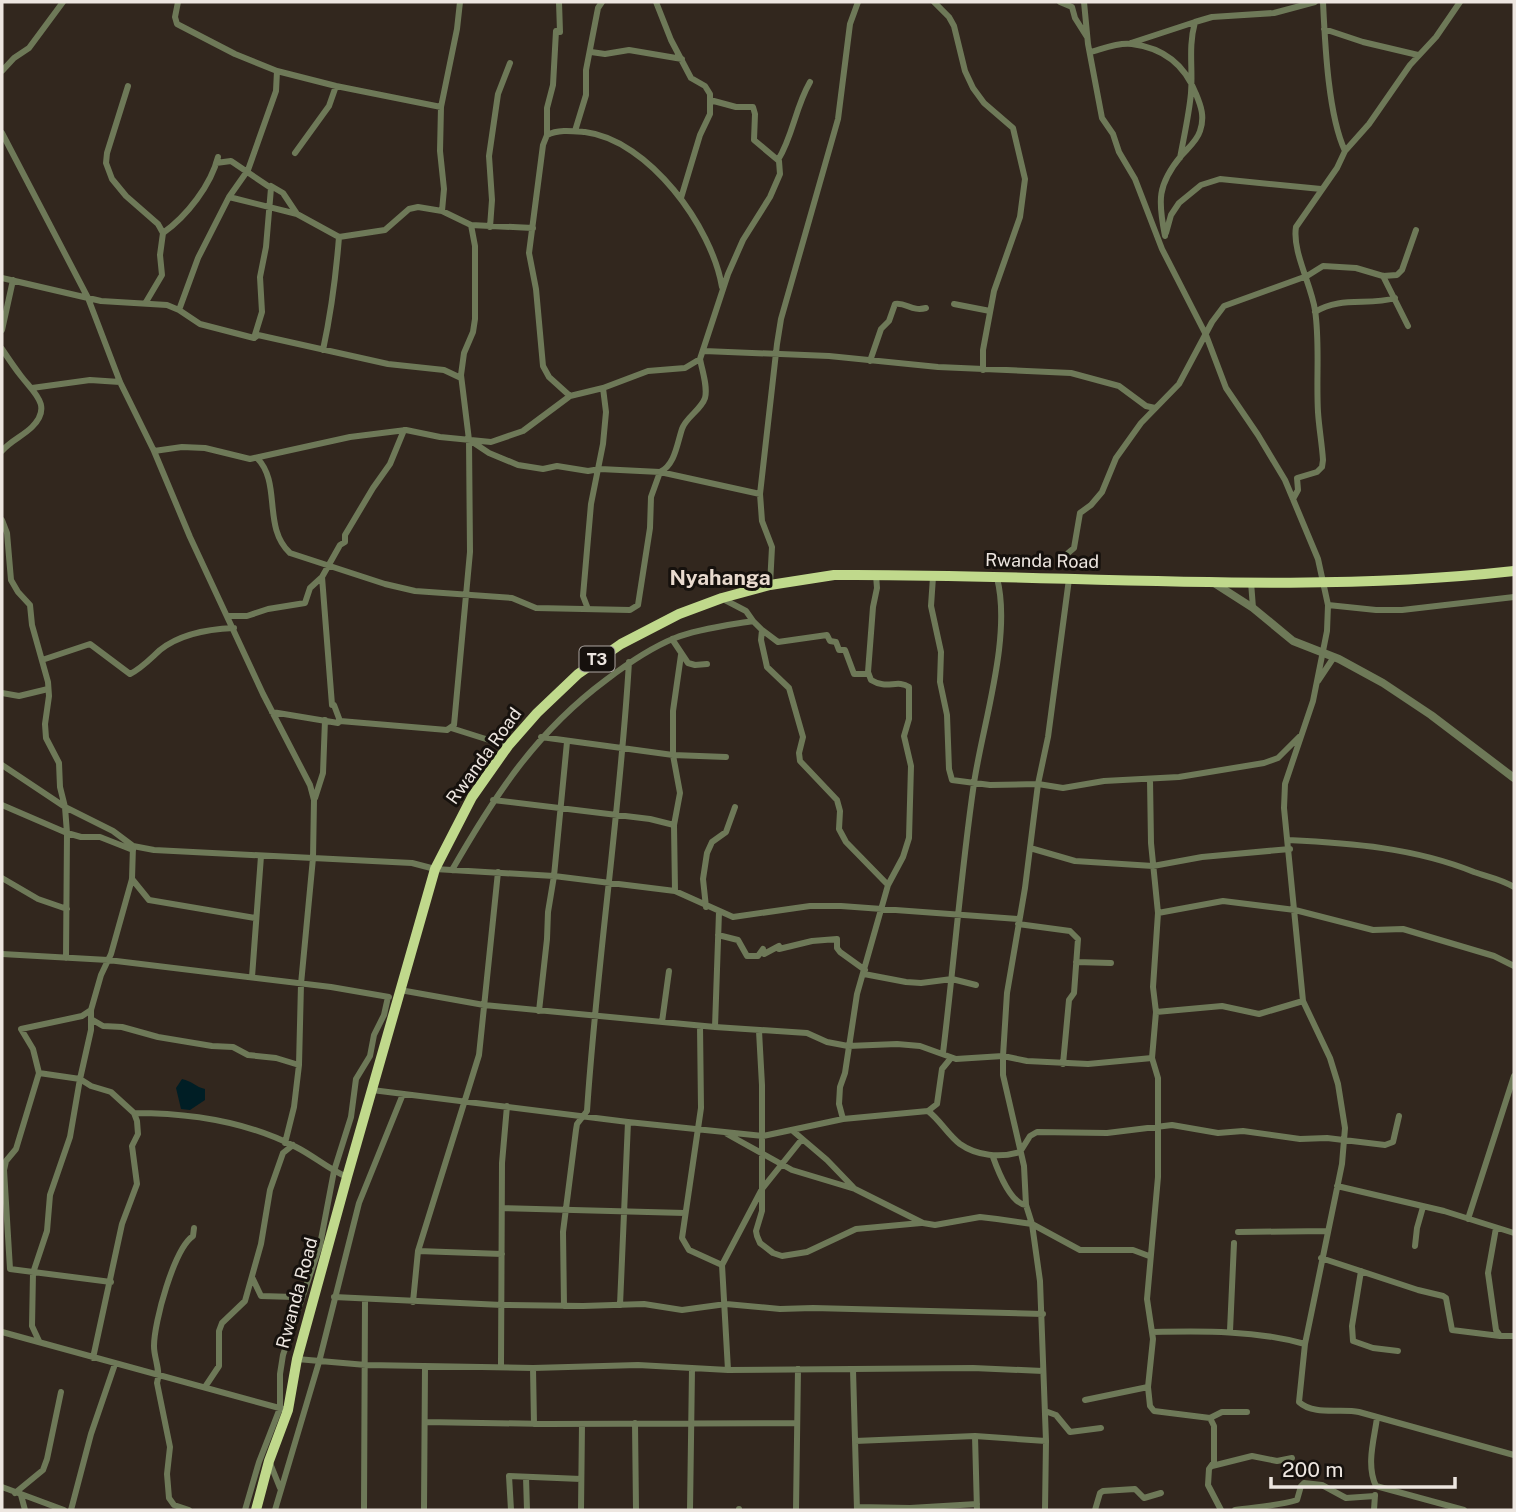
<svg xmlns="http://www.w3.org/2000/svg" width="1516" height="1512" font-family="'Public Sans',sans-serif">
<rect width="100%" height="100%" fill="#32271e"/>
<!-- water -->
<path fill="#001e25" d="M182,1079C192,1081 196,1087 205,1089V1100L190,1110L181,1109L176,1088Z"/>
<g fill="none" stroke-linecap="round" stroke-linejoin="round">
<!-- minor -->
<path stroke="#6e7958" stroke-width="6" d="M178,2L175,17L177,24L235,54L277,71L336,86L441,107
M559,2L560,32L556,31L553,85L547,108V135L543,145L529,253L536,289L543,366L549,377L570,396
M656,2L671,40L691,78L705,86L710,94V114L700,135L681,198
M934,2L949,17L954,26L965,71L973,88L984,103L1013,128L1025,179L1020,217L994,291L983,350V370
M1060,2L1072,7L1075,18L1087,37
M1084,2L1088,44L1102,118L1113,134L1119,152L1135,179L1162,249L1206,335L1226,388L1258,435L1285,480L1318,559L1328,605L1327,631L1313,701L1285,784L1284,808L1303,1001L1330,1058L1338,1084L1345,1128L1342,1164L1305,1344L1299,1402C1314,1416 1341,1408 1359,1412L1514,1455
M1323,2C1325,43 1328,115 1345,151
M1324,29L1363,42L1418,55
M1131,43L1195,22
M591,52L605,54L629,50L682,59
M1090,52C1102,49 1119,42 1132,44C1164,48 1185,65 1196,94C1201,106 1205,117 1200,131C1197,141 1188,148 1181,156C1157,185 1158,201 1165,236
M2,71L14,58L29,48L63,2
M128,86L107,153L106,163L112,179L126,196L158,224L163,233L160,255L162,275L146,302
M575,131L586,95V70L598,8L602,2
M2,133L88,298L120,382L154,451L190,537L263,694L310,785L314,800L313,858L412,863L435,869L554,876L675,891L733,917L810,906H841L1019,919
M547,135C558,129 573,131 585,132C649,140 712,227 722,287
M295,153L329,106L336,86
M1180,158C1184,136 1189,115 1191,93C1193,67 1188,48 1195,22L1212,17L1274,13L1315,2
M778,160C793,136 795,108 810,82
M216,163L231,161L271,188L266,247L260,277L262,312L254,338
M271,186L283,193L297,214
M229,197L297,214L339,237L385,230L409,209L418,207L442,211L471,225L533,228
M442,211L444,189L440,151L441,107L457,29L460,2
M490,227L492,200L489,156L498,94L510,63
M163,233C187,216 211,185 218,157
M1166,233L1171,215L1179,203L1201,185L1220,179L1321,189
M1383,276L1408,326
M2,278L101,301L167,305L179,310L200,324L254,338L258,335L388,364L444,370L461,378
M954,304L990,311
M179,310L198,258L229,197L248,170L276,91L277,71
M1315,312C1340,296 1369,306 1395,298
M2,330L13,280
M2,349C8,358 14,367 21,376C34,393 53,406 32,427C23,436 10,441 2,451
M323,350C331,313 336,275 339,237
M704,351L829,356L938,367L1071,373L1119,386L1146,406L1155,408
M870,361L881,329L889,321L895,304C906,302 912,312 926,308
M32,388L90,380L120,382
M471,441L489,453L518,465L543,469L557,466L588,471L600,469L660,472L760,494
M154,451L182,447L205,448L250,459L350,437L406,430L440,437L491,442L523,431L570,396L603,388L648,371L685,368L700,359L728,274L743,240L770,197L780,174L779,161L754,140L755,114L753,107H736L710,100
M257,458C282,483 262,527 290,553L385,584L415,591L512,598L536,608L630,610L638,605L650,528L651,497L660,472C675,465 677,444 682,429C686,417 701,410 705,398C708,387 702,370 700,359
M1293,499L1298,490L1297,478L1317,472L1322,467L1323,460C1322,444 1319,428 1318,412C1316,378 1320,343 1315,310C1311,284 1292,251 1296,227L1337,168L1345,151L1369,124L1410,65L1436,37L1460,2
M2,520L7,533L11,580L18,592L30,605L32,625L48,682L49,696L45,724L46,738L59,763L60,787L65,807L67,833L66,958
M1060,560L1074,548L1080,513L1091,505L1102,492L1116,458L1141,423L1179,384L1212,322L1224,306L1307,276L1323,266L1356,268L1383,276L1397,275L1402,270L1416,230
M933,577L931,606L941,652L940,682L947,715L949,769L952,780L990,785L1038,784L1063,788L1104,781L1179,777L1264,763L1278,758L1299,737
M1251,582L1253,608
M770,585L772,547L762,521L760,494L777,344L781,319L838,119L850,24L858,2
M723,599L746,611L753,621
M1328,605L1376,610H1402L1514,597
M588,609L583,596L591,504L603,444L606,412L603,388
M228,616H247L268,609L305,603L310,588L322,577
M762,630L778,642L827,635L830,641L836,642L839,650H845L854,674H868
M672,639L688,663L695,665L707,664
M42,660L90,644L130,674C142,668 150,659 160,650C180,634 209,629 234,628
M1318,681L1334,657
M2,693L19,696L48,689
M272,712L338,723L340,721L447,730L454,725L470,552L469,440L461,375L464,353L473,332L475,319V246L471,225
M340,721L334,705H332L322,577L340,545L345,542V535L373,488L390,464L404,430
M451,728L508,746
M541,737L673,755L726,757
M2,765L65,807L113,831L133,846L154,850L313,858L301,984L299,1065L294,1107L285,1143
M315,798L323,773L325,720
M493,800L650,819L674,825
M2,805L67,833L81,837H100L133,850
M1288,840C1351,843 1415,848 1474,872C1488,877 1501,879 1514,887
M1030,848L1075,861L1153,866L1202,857L1290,849
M452,870C495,795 536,732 606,680C627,664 650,648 675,638C697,629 730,625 753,621L762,630L761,640L767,667L789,688L803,737L799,753L800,761L837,800L840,811L839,829L846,842L888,885
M2,878L38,899L67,909
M132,879L149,900L255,918
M675,891L674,825L680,793L673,755V711L681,655
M706,907L703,879L707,853L712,842L726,832L735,807
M1158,913L1223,901L1295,910L1373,930L1403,929L1494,956L1514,966
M1018,924L1070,931L1078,939L1074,993L1069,1000L1063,1064
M718,935L738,940L747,956H758L763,949L764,954L779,946V949L812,941L837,939V948L840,952L865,970
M2,954L108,960L331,987L389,997
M1076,962L1111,963
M864,974L906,982L921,983L952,979L976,985
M252,977L261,856
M400,990L484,1005L715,1027L807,1033L827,1042L848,1046L897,1044L920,1046L956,1059L1003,1056L1027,1061L1088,1064L1152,1058L1156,1012L1153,987L1158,913L1151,843L1150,780
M91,1010L82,1016L21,1029L33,1049L39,1073L80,1079L91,1086L111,1092L134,1113L137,1121L138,1134L132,1146L137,1184L122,1224L93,1358
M539,1011L547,939L548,912L554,876L567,742
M1156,1012L1222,1006L1259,1014L1303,1001
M91,1019L103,1026L122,1027L158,1037L212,1046L233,1047L248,1055L276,1058L299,1065
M662,1022L669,971
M700,1026L701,1108L682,1238L689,1250L722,1265L728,1370
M715,1027L719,912
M759,1031L762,1085V1211L756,1231L757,1236L760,1243L773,1253L782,1256L807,1252L856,1229L921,1223
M943,1053C954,963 961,872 974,783C983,723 1012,636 997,578
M1152,1058L1158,1078V1177L1147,1299L1153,1339L1148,1387L1150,1406L1154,1411L1210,1418L1214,1426V1462L1209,1469L1208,1485L1221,1510
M39,1073L16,1149L6,1161L4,1170L10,1269L111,1282
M372,1090L628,1122L763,1136L843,1119L928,1111L937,1104L942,1069L951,1058
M928,1111C940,1120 948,1135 960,1144C977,1156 1000,1158 1020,1152L1030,1136L1037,1132L1107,1133L1172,1125L1218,1133L1243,1131L1300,1139L1327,1138L1385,1145L1393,1142L1399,1116
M134,1113C190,1113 246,1121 296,1147C314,1156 328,1169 347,1177
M843,1119L839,1104L840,1087L845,1073L857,994L888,885L903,857L909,838L911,766L904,736L909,719V687C897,679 887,690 871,680L868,672L873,607L877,588L876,575
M793,1131L827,1160L853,1187
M727,1134L792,1170L855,1189L923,1223L935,1225L980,1217L997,1219L1032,1224L1080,1250H1133L1149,1256
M993,1157C998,1171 1011,1204 1026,1205
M1337,1186L1444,1211L1514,1233
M502,1208L685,1213
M1468,1219L1514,1076
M1496,1228L1488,1273L1496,1330L1500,1336H1514
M1238,1232L1327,1231
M1415,1246L1417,1228L1423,1207
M418,1251L502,1254
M1321,1258L1418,1290L1443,1296L1446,1298L1452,1330L1500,1336
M722,1265L762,1189L802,1139
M1361,1271L1352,1326L1353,1341L1373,1348L1398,1351
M252,1277L261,1296L294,1297L300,1305
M334,1297L502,1305L583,1306L644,1304L682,1310L726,1304L780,1309L813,1308L1043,1314
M413,1302L418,1251L479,1055L498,872
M620,1305L628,1122
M564,1306L563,1232L576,1130L577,1124L587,1111C597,961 620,813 629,662
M1230,1331L1234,1243
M2,1332L283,1409
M1152,1332C1204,1331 1254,1330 1305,1344
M39,1341L32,1326L33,1273L47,1231L50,1195L70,1137L80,1079L91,1030V1010L101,975L111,954L132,879L133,846
M297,1359L366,1365L533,1368L638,1365L728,1370L973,1368L1043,1371
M501,1366L502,1163L507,1106
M533,1368L534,1424
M853,1370L857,1510
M205,1387L219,1366V1331L222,1323L245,1301L261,1244L270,1190L283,1153L293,1145
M1085,1400L1148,1387
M1045,1411L1056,1415L1070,1432L1101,1428
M1210,1418L1222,1412H1247
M1377,1418C1374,1440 1366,1465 1376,1486L1464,1510
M425,1422L547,1424L797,1423
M635,1423L636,1510
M975,1436L977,1510
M855,1441L975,1436L1046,1441
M270,1463L280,1488
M1212,1466L1252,1456L1277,1461L1292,1458
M526,1477L527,1510
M2,1487L64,1510
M15,1493L43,1470L47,1459L61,1392
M21,1495L25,1510
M857,1507L910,1508L977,1504
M739,1509V1510
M71,1510L91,1434L115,1364
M189,1510L174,1505L169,1498L167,1474L170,1447L157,1383C161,1370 154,1359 154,1346C154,1322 174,1249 193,1236L194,1228
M245,1510L259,1462L280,1408V1374L283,1355L320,1245L334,1171L351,1117L356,1079L370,1056L374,1035L384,1015L388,997
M275,1510L319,1362L359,1203L403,1094
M364,1510L365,1300
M424,1510L425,1366
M511,1510L509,1476L581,1479
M581,1510L582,1424
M690,1510L692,1369
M796,1510L798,1369
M1045,1510L1046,1441L1040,1281L1032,1224L1026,1205L1024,1166L1003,1075V1056L1007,993L1025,888L1038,784L1048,737L1069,579
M1095,1510L1100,1493L1103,1491L1135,1489L1144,1498L1161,1493
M1235,1510C1255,1507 1277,1506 1297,1500L1301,1486L1304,1483L1322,1485L1346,1498L1375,1496
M1374,1510L1375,1495"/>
<!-- tertiary -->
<path stroke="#6e7958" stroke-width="8" d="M1214,583L1253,608L1293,641L1339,659L1383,683L1431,715L1514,778"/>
<!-- trunk -->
<path stroke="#c0d98c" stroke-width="10" d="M256,1510L269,1461L288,1410L297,1359L347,1177L435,869L472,797L508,746L537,713L578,674L621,644L679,614L722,598L770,585L834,575C1060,573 1288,596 1514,571"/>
</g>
<g text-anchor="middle" stroke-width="6" stroke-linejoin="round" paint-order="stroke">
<!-- shield labels -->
<rect fill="#16110d" stroke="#aca6a1" stroke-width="2" x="579.5" y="646.5" width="35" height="25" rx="5"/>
<g font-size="16" font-weight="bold" fill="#ede6e0">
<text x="597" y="665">T3</text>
</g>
<!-- street labels -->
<g font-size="18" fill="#ede6e0" stroke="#16110d">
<text transform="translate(1042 561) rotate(1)" y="6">Rwanda Road</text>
<text transform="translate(484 756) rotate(-54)" y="6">Rwanda Road</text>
<text transform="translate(297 1293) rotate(-75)" y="6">Rwanda Road</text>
</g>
<!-- quarter labels -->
<g font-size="21" font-weight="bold" fill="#e9dbcf" stroke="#16110d">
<text x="720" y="585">Nyahanga</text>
</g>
</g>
<!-- border -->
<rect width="1516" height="1512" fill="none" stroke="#ede6e0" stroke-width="7"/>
<!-- scale -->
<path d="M1271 1477v10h184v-10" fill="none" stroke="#ede6e0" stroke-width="3.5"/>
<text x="1282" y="1477" font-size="21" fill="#ede6e0" stroke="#16110d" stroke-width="5" paint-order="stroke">200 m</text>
</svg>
